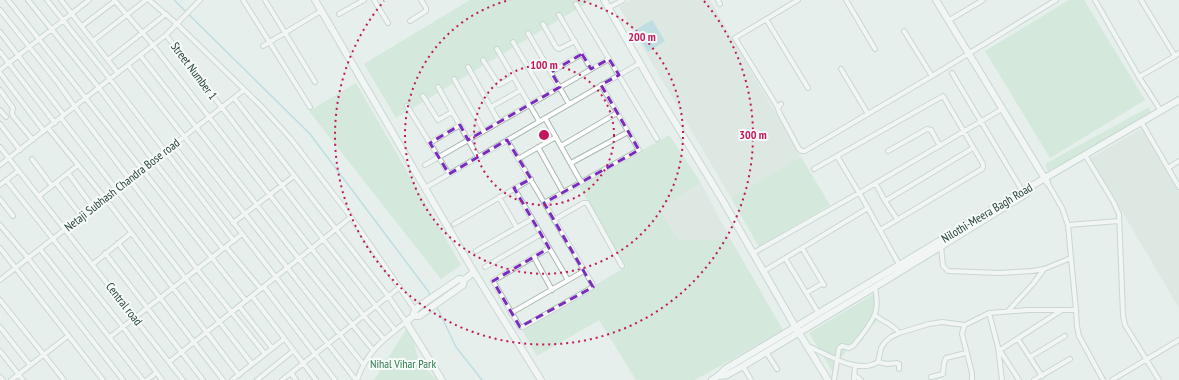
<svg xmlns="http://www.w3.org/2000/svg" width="1179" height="380" font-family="'PT Sans Narrow',sans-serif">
<rect width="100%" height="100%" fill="#e6efeb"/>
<!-- built -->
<path fill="#d4dfda" d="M631,0H710L801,157L731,198L619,7Z
M1144,127L1179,186V308L1117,203L1089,159Z
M701,183L731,240H678L659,208Z"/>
<!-- green -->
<path fill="#bfe0c8" d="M470,0H592L396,118L364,64Z
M1069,0H1084L1145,100L1050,158L985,51Z
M356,83L461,265L441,279L309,111Z
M1149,107L1150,113L1086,151L1048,171L1045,164Z
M669,135L701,183L659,208L678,240H731L783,330L695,380H636L599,320L537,356L521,328L626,267L579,186Z
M801,157L830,205L759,247L731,198Z
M874,294L877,321L848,348L839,361L836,377L809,333Z
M409,325L419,362L437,380H374Z"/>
<!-- water -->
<path fill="#8ec9d4" d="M652,20L665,41L648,52L635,30Z"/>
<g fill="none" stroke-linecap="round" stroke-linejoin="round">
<!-- stream -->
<path stroke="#8ec9d4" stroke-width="1.5" d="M174,0L310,134L428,291L431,297
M436,305L456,347L482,380"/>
<defs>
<path id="street" d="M8,0L246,301
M28,0L99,88L153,160L223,249
M47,0L110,79L234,241
M61,0L118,73
M114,0L153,45L364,316L384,339
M149,0L177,24L262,107L291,139L351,217L415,310
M243,0L310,107
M265,0L315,82
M374,0L388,23
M718,0L720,4
M846,0L875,49
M1095,0L1139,77
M1141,0L1175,56L1179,53
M576,4L657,139
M608,8L623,0
M0,10L58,83L75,107L197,269L265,354
M339,14L364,0
M559,15L591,69
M766,19L808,88
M410,21L426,11V8L421,0
M948,21L983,0
M543,24L556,47L559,49L575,41
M82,26L115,1
M904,31L932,76
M0,32L64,115
M528,33L569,104
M166,35L323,239L395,330
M93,41L146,0
M513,42L545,96
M263,46L321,11
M497,49L539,121
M0,52L55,123
M140,55L299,259L373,350
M108,60L166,14
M483,60L499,85L513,77
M128,65C207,164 284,265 363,364
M468,67L499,122
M841,69L868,114
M0,70L89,0
M551,72L582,54
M0,73L44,131
M952,73L1023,192
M454,79L484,131
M438,87L478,157
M0,90L13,108L12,113L13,116L33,140
M423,96L438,120L452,112
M234,98L388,296L406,322C383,340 367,351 357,380
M781,104L778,108L779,112L799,149L802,151H805L932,76L1056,0
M407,106L449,174
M491,107L521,90
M778,108L735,38L798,0
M0,110L6,117
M1161,111L1139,77L1175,56
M61,118L252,364
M545,118L581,182
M0,124L20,150
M1143,125L1168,168
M48,128L105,198L239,375
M507,140L593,285L591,288L523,327H520L493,281L549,248
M430,143L460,125
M173,145L356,380
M561,146L617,113
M0,147L183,380
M538,147L563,192
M888,151L927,129L931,130L940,146
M1085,155L1113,201L1119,214L1123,315L1125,325L1159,380
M837,156L861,196L900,266
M32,159L52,186
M518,159L556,137
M1179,161L1168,168L1179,187
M571,163L628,132
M0,165L166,35L200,0
M425,165L609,59
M814,169L943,96L983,164V167L982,169L880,230
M68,173L93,207
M6,180L123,327L162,380
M1047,182L1062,208L1068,225L1071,258L1076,310L1077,326L1079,336L1103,380
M56,183L82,217
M876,184L885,201L897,219
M0,185L18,171
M425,188L640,63
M514,188L568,280
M39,196L78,165
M499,197L517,228
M0,199L13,216
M885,201L973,148
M544,203L639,150L601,85
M554,220L583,203H587L622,266
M233,223L294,176
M454,224L531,179
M0,225L28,258L123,380
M1068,225L1119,221
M118,243L223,380
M940,244L941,246L943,266L948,271L1000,273L1032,271L1044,269L1071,258
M226,247L261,289
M0,248L103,380
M802,248L824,285
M40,249L143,380
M476,251L532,219
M105,253L203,380
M753,253L859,193L1002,109
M534,257L552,290
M785,258L819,314
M93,264L131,233
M485,267L541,234
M764,271L868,208
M0,280L244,90
M264,287L335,380
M806,293L823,283
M252,296L316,380
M0,300L64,380
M239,306L272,348
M1008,311L1033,284L1044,269
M511,313L584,271
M989,313L998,347L1002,380
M875,315C883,322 893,324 899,333
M965,325L963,330L962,334L972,373V380
M0,327L30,365
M110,337L242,234
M1018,339L1042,376
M808,346C827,354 858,375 878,362L881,348L885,342L891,337L899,333L929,324L942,322L965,325L989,313L1028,310H1076
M999,349L1019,380
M1000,350L1062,310
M0,351L23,380
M766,352L777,369
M1030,357L1065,336
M169,362L287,268L351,217
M878,362L887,364L897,363L899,364V369
M743,366L751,380
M291,373L296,380
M854,375L861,380
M0,377L3,380
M931,377L943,374L944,363L946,358L966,353
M11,380L68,336
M147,380L156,373
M232,380L284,339
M257,380L293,351
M282,380L400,287
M834,380L839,348L842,346L849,348L854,345C861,336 874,321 876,310C878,302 876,294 875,287
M854,380L855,366
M1034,380L1070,359
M1112,380L1179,340"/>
<path id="secondary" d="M315,0L474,272L541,380
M604,0L660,98L723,201L796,328L828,380
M936,0L1047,182
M413,316L415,310L418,307L459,279L464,280
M718,376L727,375L743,366L875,287L1026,194
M442,380L406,322L413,316H419L463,285L464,280L474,272
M712,380L718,376L725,369L1045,178L1179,100"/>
</defs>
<!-- street casing -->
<use href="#street" stroke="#a8b8b2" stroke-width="6"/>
<!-- secondary casing -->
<use href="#secondary" stroke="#a4bbb3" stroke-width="8"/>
<!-- street -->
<use href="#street" stroke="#fff" stroke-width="4"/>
<!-- secondary -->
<use href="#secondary" stroke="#fff" stroke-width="6"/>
</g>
<!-- marked area -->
<path d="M0 0H1179V380H0ZM582,54L591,69L609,59L619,75L601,85L639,150L544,203L593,287L520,327L493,281L549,248L514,188L531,179L507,140L449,174L430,143L460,125L468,140L560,87L551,72Z" fill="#e6efeb" fill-opacity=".55" fill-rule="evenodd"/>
<path fill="none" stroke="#7b2cbf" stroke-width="3" stroke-dasharray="8 5" stroke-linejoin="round" d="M582,54L591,69L609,59L619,75L601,85L639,150L544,203L593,287L520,327L493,281L549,248L514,188L531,179L507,140L449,174L430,143L460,125L468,140L560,87L551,72Z"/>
<!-- distance rings -->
<g fill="none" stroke="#c2185b" stroke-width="2" stroke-dasharray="2 4">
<circle cx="544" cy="135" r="70"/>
<path d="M578 0A139 139 0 1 1 510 0"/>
<path d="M704 1A209 209 0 1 1 384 1"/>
</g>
<g text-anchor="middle" stroke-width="4" stroke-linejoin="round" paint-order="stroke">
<!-- street labels -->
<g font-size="12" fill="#24423a" stroke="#f7fbf9">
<text transform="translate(194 71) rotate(53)" y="4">Street Number 1</text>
<text transform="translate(122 185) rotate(-38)" y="4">Netaji Subhash Chandra Bose road</text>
<text transform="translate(987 213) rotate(-31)" y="4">Nilothi-Meera Bagh Road</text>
<text transform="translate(124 304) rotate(52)" y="4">Central road</text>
</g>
<!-- park labels -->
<g font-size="12" fill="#2d7a4b" stroke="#f7fbf9">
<text x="403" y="368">Nihal Vihar Park</text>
</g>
</g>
<circle cx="544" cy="135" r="6" fill="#c2185b" stroke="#f7fbf9" stroke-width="2"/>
<g font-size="12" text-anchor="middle" font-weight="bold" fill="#c2185b" stroke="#f7fbf9" stroke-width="4" stroke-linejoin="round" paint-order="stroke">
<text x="642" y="41">200 m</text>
<text x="544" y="69">100 m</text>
<text x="753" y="139">300 m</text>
</g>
</svg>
